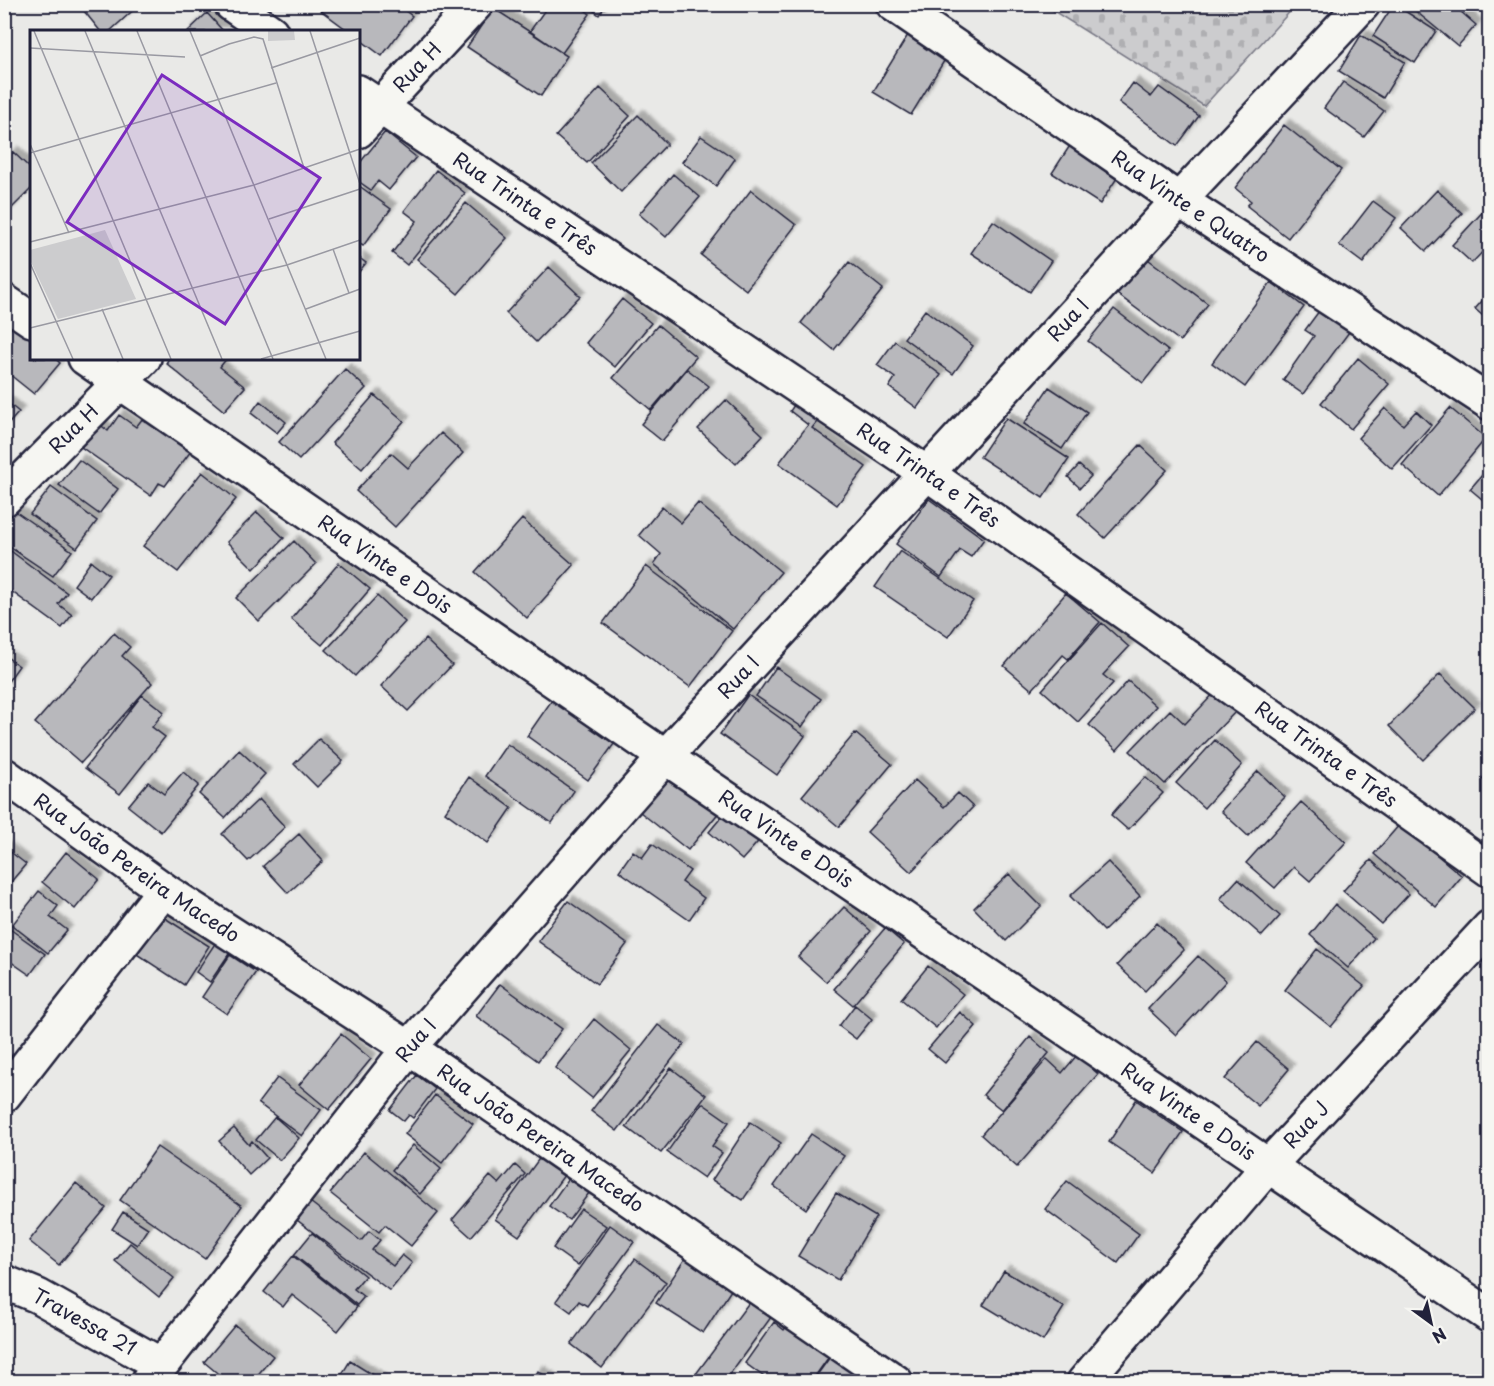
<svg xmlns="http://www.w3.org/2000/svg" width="1494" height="1386" font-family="'Playpen Sans',sans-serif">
<defs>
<pattern id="cemetery-stones" width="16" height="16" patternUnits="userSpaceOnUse" patternTransform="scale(1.5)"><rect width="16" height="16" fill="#ccccce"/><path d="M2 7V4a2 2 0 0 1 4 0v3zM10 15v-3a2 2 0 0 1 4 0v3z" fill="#afafb2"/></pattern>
<filter id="shadow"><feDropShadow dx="5.5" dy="-5.5" stdDeviation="1.5" flood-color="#0004"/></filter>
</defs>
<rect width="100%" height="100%" fill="#e9e9e7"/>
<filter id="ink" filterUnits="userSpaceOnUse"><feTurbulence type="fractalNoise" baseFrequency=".0167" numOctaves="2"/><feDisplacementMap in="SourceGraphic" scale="12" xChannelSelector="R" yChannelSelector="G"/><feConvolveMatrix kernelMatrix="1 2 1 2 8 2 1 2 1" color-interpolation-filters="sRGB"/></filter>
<g filter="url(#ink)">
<!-- cemetery -->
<path fill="url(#cemetery-stones)" stroke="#777784" stroke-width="1.5" d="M1044,5H1296L1204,106Z"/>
<!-- building -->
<path fill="#b8b8bc" stroke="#22223b" stroke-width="1.5" filter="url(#shadow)" d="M92,4H140L109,32H101L84,11Z
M323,4H396L412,16L382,56L358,38V32H350L319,9Z
M549,4H577L590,14L562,53L530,31Z
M585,4H607L599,15Z
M1394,4L1436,31L1415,63L1373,36Z
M1407,4H1452L1476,25L1458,46Z
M493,8L567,56L541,96L467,47Z
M207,13L224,32H187Z
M914,25L952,48L911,115L873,92Z
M1361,35L1405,62L1383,98L1339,71Z
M1343,82L1384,111L1364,137L1324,108Z
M1133,83L1151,97L1159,87L1199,116L1177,146L1119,102Z
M600,88L630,116L587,163L556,136Z
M638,115L667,144L621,192L591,163Z
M1284,125L1341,170L1288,238L1247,206L1251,201L1235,188Z
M385,132L416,157L389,190L378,181L371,190L358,181V165Z
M701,136L735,159L716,186L682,162Z
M1071,144L1119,175L1100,204L1052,173Z
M13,152L32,170V188L4,216V161Z
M436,170L465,193L407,265L392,253L417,221L404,211Z
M673,174L700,197L666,237L639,214Z
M358,185L391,209L363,246L358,243Z
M751,190L796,225L746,290L701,255Z
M1437,190L1462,213L1426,251L1401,228Z
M1373,201L1396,218L1363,263L1339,245Z
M466,203L507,238L458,294L417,259Z
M1490,204V244L1472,263L1452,245Z
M993,221L1051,261L1030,292L971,253Z
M358,257L366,263L358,273Z
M1145,257L1208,304L1180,341L1117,294Z
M849,262L883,289L834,350L801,323Z
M549,267L580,296L536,342L506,313Z
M1271,282L1304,307L1245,387L1212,363Z
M1490,292V322L1475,309Z
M622,299L651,323L615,367L586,343Z
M1322,307L1352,328L1303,394L1283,380L1314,336L1305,330Z
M1114,309L1168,351L1143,383L1088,341Z
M925,310L973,346L953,374L904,338Z
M4,318L32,340V358H55L60,363L34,394L4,370Z
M658,325L696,357L651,410L613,378Z
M895,341L941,375L917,408L889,387L895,378L877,365Z
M169,358H227L220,367L245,387L224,411L166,363Z
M1358,358L1389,384L1351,429L1321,403Z
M345,369L366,388L299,460L279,442Z
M687,369L709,386L662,441L641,424Z
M1049,387L1087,412L1062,449L1024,424Z
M374,395L404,421L362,469L332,443Z
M800,396L824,413L812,428L866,467L837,505L779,463L808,425L790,411Z
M4,400L19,412L4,429Z
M726,400L763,435L736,464L698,429Z
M260,401L286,422L277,433L251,413Z
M1385,408L1403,425L1416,411L1431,425L1392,469L1358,438Z
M1450,408L1486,438L1438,496L1402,465Z
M119,415L136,427L143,418L191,451L165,486L159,483L151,496L81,447L98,423L108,431Z
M1006,418L1069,459L1043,498L980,457Z
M441,433L463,453L395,527L356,491L391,453L408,468Z
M1140,445L1167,470L1105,538L1078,514Z
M79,460L118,489L99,514L59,485Z
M1079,465L1091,476L1080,488L1068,477Z
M1490,466V505H1489L1470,489Z
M202,472L236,499L178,572L143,546Z
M51,487L97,521L77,548L30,514Z
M929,499L984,539L971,557L960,550L941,577L896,544Z
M698,503L781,572L733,629L654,564L661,554L639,535L662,507L681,523Z
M12,509L72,551L53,576L4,543V519Z
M257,512L284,538L254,569L227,542Z
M522,519L574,565L527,618L475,572Z
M294,541L316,564L259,621L236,598Z
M4,546L67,593L58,604L72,615L62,628L4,586Z
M900,551L973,601L948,637L875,587Z
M91,561L109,575L91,598L74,585Z
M339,563L370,589L322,645L291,619Z
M646,566L732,631L690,687L603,623Z
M1066,593L1100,622L1068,659L1063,655L1032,690L1004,666Z
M377,596L405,622L355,676L326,650Z
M1102,623L1129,647L1103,675L1113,683L1078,722L1042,690Z
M114,633L130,647L122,656L152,683L81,763L35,723Z
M425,639L452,665L408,711L381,686Z
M4,655L19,666L4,687Z
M776,667L821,699L802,727L756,696Z
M1440,674L1475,708L1423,760L1389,726Z
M1128,681L1156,706L1117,750L1089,725Z
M1219,688L1239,708L1165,784L1130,751L1170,710L1185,724Z
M142,695L164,712L152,727L165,737L120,794L85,768Z
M748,695L805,736L777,775L720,734Z
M552,700L614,744L588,780L527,736Z
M855,733L892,764L839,827L802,796Z
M319,739L343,761L317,787L294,764Z
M1215,740L1242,765L1204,808L1176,783Z
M507,744L574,791L552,823L485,776Z
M239,750L265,774L225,818L199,794Z
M1490,769V785L1482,779Z
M1258,771L1285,797L1248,836L1221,811Z
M183,772L199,785L161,832L128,806L148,782L164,794Z
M672,773L720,811L688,850L640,812Z
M469,777L512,808L488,843L445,812Z
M1145,777L1163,793L1128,830L1111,815Z
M915,780L944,807L958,793L973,807L911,872L867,832Z
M259,799L285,827L248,861L222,834Z
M1301,802L1346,842L1310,881L1294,867L1275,888L1246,863Z
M729,808L763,836L742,860L709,832Z
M1400,824L1462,876L1436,907L1374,854Z
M299,834L323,861L288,893L263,866Z
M652,844L690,871L682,882L704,898L689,920L619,871L633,851L642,858Z
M4,847L26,864L4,890Z
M66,852L99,879L75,909L42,882Z
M1371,860L1409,894L1381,924L1343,891Z
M1108,862L1140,896L1104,931L1070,896Z
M1009,874L1041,906L1006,941L974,908Z
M1238,879L1280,916L1262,936L1220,899Z
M39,891L58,906L50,917L67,930L48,953L12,925Z
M568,901L627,944L597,984L538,941Z
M1335,904L1374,938L1348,968L1310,935Z
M844,907L871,931L826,982L798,957Z
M157,913L209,946L184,985L132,951Z
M1157,923L1184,950L1145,991L1117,965Z
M7,927L45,954L30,975L4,957V930Z
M885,928L904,944L853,1005L834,989Z
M218,939L233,948L210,982L196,972Z
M1317,949L1364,986L1331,1027L1285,990Z
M230,955L256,972L227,1014L202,997Z
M1198,956L1226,981L1176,1035L1148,1009Z
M928,966L963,994L936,1028L901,999Z
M500,984L562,1029L538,1061L476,1016Z
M855,1005L872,1019L856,1039L839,1026Z
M960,1012L976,1026L945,1063L928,1049Z
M594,1019L631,1050L592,1098L555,1068Z
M658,1025L684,1044L617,1131L591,1111Z
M341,1034L371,1059L329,1110L299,1085Z
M1030,1037L1049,1053L1002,1110L983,1095Z
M1257,1042L1289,1069L1258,1106L1225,1079Z
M1077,1055L1098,1074L1017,1167L981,1135L1047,1059L1062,1073Z
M671,1068L706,1095L661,1153L626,1127Z
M417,1075L435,1089L413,1118L409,1115L404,1121L390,1110Z
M277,1078L321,1110L302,1136L258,1103Z
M435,1095L473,1124L442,1163L405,1134Z
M1136,1100L1183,1132L1155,1173L1109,1142Z
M702,1103L729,1122L712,1146L722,1153L704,1178L667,1152Z
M275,1117L299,1138L280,1160L256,1140Z
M750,1122L781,1143L743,1200L712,1180Z
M234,1128L249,1145L252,1141L267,1158L249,1175L219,1141Z
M811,1134L844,1156L806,1209L774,1186Z
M413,1145L441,1169L420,1194L392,1170Z
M157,1147L242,1206L205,1259L120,1200Z
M364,1152L438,1213L411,1246L385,1225L379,1232L330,1193Z
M541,1156L565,1174L519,1236L495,1219Z
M515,1165L525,1174L471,1237L452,1220L490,1176L499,1184Z
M569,1178L589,1193L569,1220L549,1206Z
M1067,1181L1139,1234L1118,1263L1045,1209Z
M76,1183L106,1208L59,1265L29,1241Z
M836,1193L876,1217L838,1280L798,1256Z
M310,1202L361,1241L369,1231L380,1240L372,1250L393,1266L402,1255L412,1263L390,1291L297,1220Z
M581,1209L606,1226L578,1266L553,1248Z
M123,1212L148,1228L137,1245L112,1229Z
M610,1225L634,1242L587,1306L579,1301L571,1312L556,1301Z
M312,1233L365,1276L354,1289L364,1297L357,1305L294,1255Z
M130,1243L174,1278L159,1297L115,1261Z
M688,1254L735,1284L703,1333L656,1303Z
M293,1256L357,1307L338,1331L292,1295L283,1307L264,1292Z
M635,1259L666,1282L602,1368L571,1344Z
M1004,1271L1064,1307L1043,1341L983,1305Z
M756,1293L777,1309L724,1382H690Z
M790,1321L833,1351L811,1382H761L764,1377L745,1363L774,1322L784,1330Z
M235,1325L273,1356L252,1382H228L204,1362Z
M830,1357L860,1378L858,1382H812Z
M350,1361L381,1380L380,1382H337Z
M538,1371L554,1382H531Z"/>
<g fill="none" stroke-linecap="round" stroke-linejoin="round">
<defs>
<g id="minor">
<path d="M231,4L271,32"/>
<path id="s1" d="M893,4L1179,200L1490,403"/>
<path id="s2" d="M358,92L928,474L1490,870"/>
<path id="s3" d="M358,131L476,4"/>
<path d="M4,301L32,320"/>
<path id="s4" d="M85,358L665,757L1490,1316"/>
<path id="s5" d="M4,499L144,358"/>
<path id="s6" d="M4,775L164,890L409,1048L896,1382"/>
<path d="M4,1095L164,890"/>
<path id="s7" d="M4,1282L38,1296L161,1365"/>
<path id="s8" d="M148,1382L409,1048L665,757L1179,200L1363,4"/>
<path id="s9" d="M1084,1382L1269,1165L1490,927"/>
</g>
</defs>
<!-- minor casing -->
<use href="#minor" stroke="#22223b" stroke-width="38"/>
<!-- minor -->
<use href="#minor" stroke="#f6f6f2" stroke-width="33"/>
</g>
</g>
<g text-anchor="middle" stroke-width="6" stroke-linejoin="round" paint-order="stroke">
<!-- street labels -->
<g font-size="20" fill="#22223b" stroke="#f6f6f2">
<text dy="7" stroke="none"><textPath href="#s3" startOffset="87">Rua H</textPath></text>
<text dy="7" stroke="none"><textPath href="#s2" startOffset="201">Rua Trinta e Três</textPath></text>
<text dy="7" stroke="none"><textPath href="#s1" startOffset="360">Rua Vinte e Quatro</textPath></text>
<text dy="7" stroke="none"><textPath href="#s8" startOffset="1406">Rua I</textPath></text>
<text dy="7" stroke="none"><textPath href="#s5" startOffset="99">Rua H</textPath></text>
<text dy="7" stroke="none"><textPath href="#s2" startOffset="687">Rua Trinta e Três</textPath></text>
<text dy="7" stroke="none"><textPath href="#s4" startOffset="364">Rua Vinte e Dois</textPath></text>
<text dy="7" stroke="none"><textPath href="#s8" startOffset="920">Rua I</textPath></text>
<text dy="7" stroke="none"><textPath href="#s2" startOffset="1173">Rua Trinta e Três</textPath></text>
<text dy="7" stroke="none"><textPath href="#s4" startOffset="850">Rua Vinte e Dois</textPath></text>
<text dy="7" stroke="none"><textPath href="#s6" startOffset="162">Rua João Pereira Macedo</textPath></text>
<text dy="7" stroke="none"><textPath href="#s8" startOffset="434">Rua I</textPath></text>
<text dy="7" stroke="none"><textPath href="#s4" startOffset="1336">Rua Vinte e Dois</textPath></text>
<text dy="7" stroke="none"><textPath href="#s9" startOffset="340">Rua J</textPath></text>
<text dy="7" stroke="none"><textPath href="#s6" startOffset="648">Rua João Pereira Macedo</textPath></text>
<text dy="7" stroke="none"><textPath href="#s7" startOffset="90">Travessa 21</textPath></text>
</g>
</g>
<!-- overview -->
<g transform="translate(30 30)">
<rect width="330" height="330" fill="#e9e9e7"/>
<path d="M238,1H264L265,10L238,11Z" fill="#ccccce"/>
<path d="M75,200L106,269L28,289L0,230V220Z" fill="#ccccce"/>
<path fill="none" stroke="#9999a2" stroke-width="1.5" d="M4,1L141,329M55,1L192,329M107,1L243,329M160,1L296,329M280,1L330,154M0,18L155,27M170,26L199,14L224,7L233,9L274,138M241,38L330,8M0,114L39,203M0,123L246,53M239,189L330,159M0,212L224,155L330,119M303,219L319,263M0,233L43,329M72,279L93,329M276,279L330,259M0,298L257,235L330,210M231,329L330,301"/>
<path fill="#7b2cbf" fill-opacity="0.15" stroke="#7b2cbf" stroke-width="3" d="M132,45L290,148L195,294L37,192Z"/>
<rect width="330" height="330" fill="none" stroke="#22223b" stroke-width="3"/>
</g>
<!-- margin -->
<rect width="1494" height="1386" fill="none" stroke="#f6f6f2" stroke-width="24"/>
<rect x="12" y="12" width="1470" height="1362" fill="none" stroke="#22223b" stroke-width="2" filter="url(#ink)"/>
<!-- north arrow -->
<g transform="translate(1431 1323) rotate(147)" stroke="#f6f6f2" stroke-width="4.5" paint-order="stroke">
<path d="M0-4.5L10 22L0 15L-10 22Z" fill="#22223b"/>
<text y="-9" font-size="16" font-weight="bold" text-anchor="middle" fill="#22223b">N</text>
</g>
</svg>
